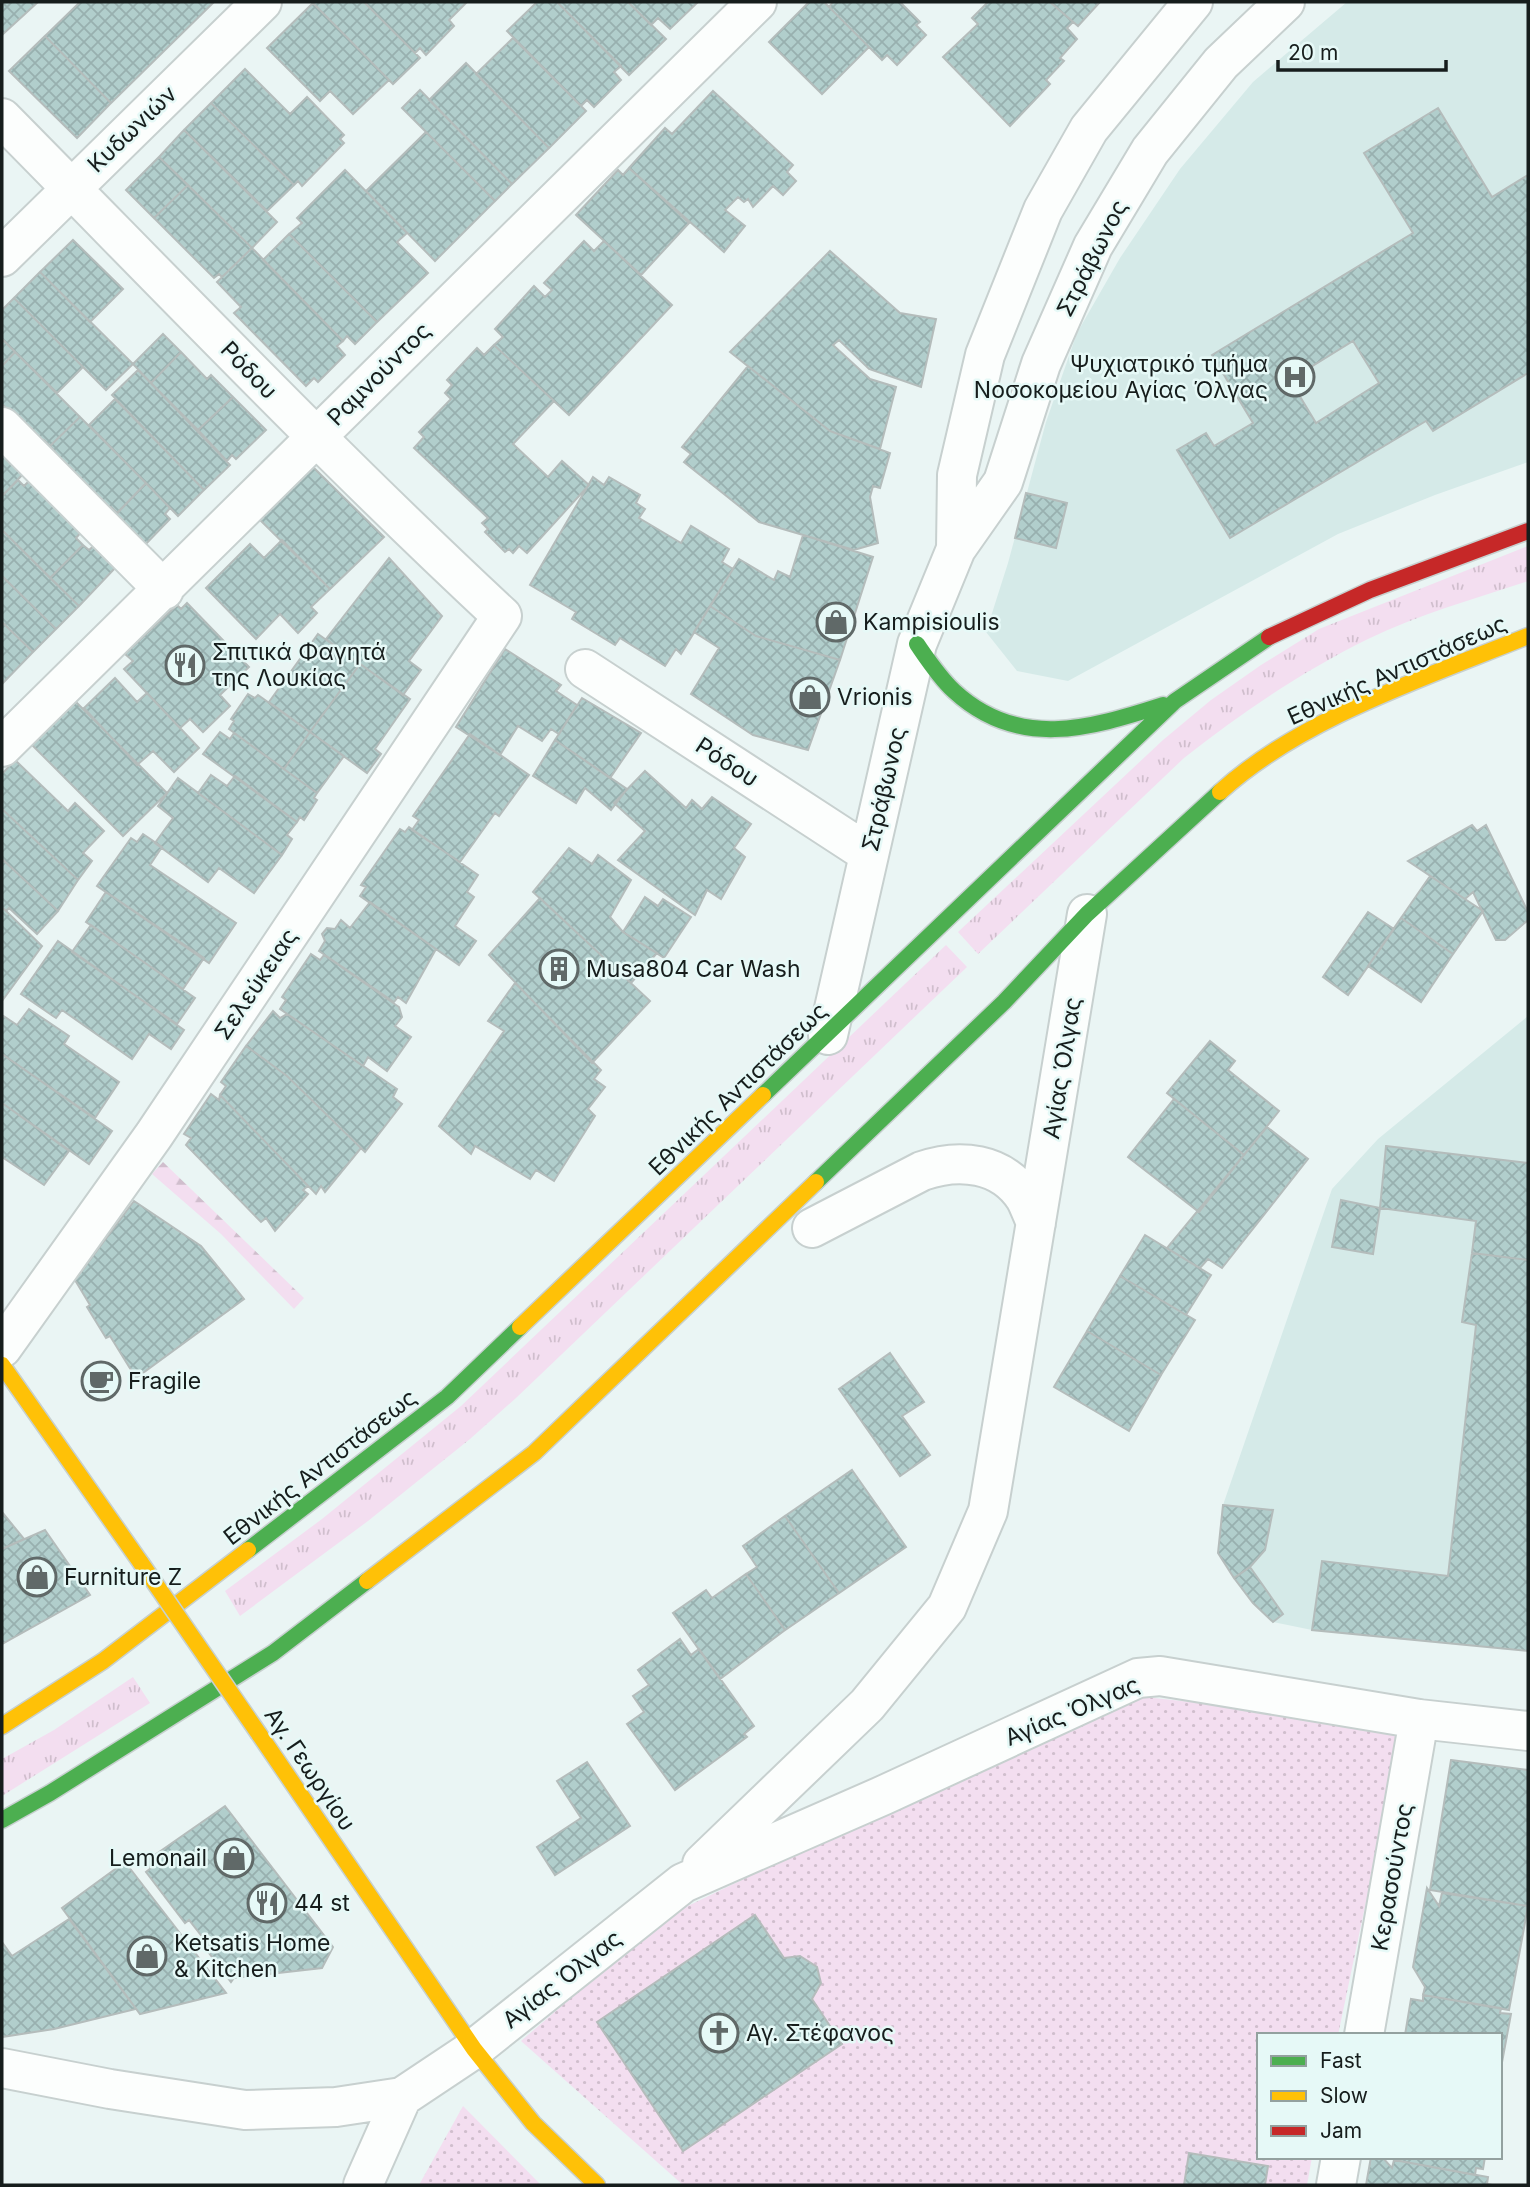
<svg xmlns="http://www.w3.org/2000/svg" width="1530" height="2187" font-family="Inter,sans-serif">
<defs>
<pattern id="grass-tufts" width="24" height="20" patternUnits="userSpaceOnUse" patternTransform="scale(1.75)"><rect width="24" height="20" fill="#f3def0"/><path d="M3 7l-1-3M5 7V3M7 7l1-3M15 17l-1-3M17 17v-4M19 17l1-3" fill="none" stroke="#d0becd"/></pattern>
<pattern id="forest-firs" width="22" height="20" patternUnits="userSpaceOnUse" patternTransform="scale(1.75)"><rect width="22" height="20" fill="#f3def0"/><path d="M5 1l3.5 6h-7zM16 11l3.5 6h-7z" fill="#d0becd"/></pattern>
<pattern id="park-dots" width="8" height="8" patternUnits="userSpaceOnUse" patternTransform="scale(1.75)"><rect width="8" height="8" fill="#f3def0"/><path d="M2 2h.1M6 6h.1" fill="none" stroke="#d0becd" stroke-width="1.8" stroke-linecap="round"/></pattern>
<pattern id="building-cross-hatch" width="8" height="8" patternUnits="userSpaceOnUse" patternTransform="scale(1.75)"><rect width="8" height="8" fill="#b1cecc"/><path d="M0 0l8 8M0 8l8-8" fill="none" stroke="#98b0af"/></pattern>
</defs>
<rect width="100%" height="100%" fill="#eaf5f4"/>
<!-- built -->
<path fill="#d5eae8" d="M1347,2H1528V462L1435,495L1338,534L1068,681L1017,671L986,632L1008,563L1046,422L1077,333L1120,258L1180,169L1253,82Z
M1528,1016V1651L1312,1630L1273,1622L1253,1603L1218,1553L1223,1505L1332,1189L1378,1139Z"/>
<!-- grass -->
<path fill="url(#grass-tufts)" d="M1528,546V581C1474,599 1419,614 1368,639C1303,671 1241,713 1184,758L978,954L958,932L1163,740L1211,700L1261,665L1319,629Z
M946,945L967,967L516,1398L470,1439L368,1521L240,1616L225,1591L322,1519L461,1406Z
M133,1677L150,1703L2,1796V1759L54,1730Z"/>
<!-- forest -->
<path fill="url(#forest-firs)" d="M163,1162L304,1298L294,1309L221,1234L152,1174Z"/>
<!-- park -->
<path fill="url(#park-dots)" d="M1126,1695L1403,1725L1338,2035H1259V2157H1312L1307,2185H683L521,2041L665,1917Z
M463,2106L541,2185H419Z"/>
<!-- building -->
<path fill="url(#building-cross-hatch)" stroke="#b4bcbb" stroke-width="2" fill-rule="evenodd" d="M2,2H38L2,35Z
M80,2H214L111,103L45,36Z
M314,2H364L420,58L393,84L313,3Z
M364,2H467L449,20L454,26L426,55L420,48L415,53Z
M537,2H557L621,66L614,72L621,80L594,107L587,100L581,106L507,31Z
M557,2H628L666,39L629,75Z
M628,2H698L670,29L658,18L651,25Z
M809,2H824L869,47L822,94L769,42Z
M833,2H900L920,22L916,25L926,35L897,65L887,55L882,60L829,7Z
M988,2H1050L1073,22L1067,28L1077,39L1060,58L1064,61L1046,80L1050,84L1010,126L943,57L978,24L972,18Z
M1050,2H1100L1078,26Z
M313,3L389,80L353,114L330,91L320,101L267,48Z
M45,36L111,103L77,138L9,71Z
M513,38L586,111L549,148L476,74Z
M466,63L549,148L512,184L429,100Z
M245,69L290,114L307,97L344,135L340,139L344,143L302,186L298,181L294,185L211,103Z
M420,90L512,184L495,201L402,108Z
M713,91L793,165L787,172L796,181L783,195L773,186L753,207L748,199L744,202L738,197L725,210L745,226L724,252L629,168L665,128L672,134Z
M211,103L294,185L267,211L184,130Z
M1438,108L1492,197L1528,175V373L1433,431L1426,421L1230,538L1177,450L1206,433L1214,446L1253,423L1212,355L1413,233L1364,153ZM1353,341L1379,383L1316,423L1290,380Z
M184,130L277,222L252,248L159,157Z
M426,132L495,201L435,261L366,191Z
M159,157L188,185L154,218L126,190Z
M629,168L689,223L641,275L576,215L618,170L623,175Z
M345,170L407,233L397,242L428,273L377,322L289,234L302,223L297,218Z
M188,185L252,248L222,277L219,274L214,278L154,218Z
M289,234L377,322L355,344L347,336L343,341L263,260Z
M73,240L123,289L90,322L40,272Z
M584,241L594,251L604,241L672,305L569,415L494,345L503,337L495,329L534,286L545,297L552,290L544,283Z
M252,248L343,341L337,346L345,355L318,382L314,378L306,386L234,313L241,307L217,282Z
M830,251L900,313L936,319L921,387L869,369L839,340L833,345L870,379L896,387L880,449L830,431L730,352Z
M40,272L133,364L106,390L14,298Z
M14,298L83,367L57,393L2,339V310Z
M163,334L181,352L151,383L133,364Z
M2,339L15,352L2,366Z
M494,345L554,401L513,444L548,477L562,461L589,485L527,553L519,546L513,553L509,549L505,552L485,532L488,529L482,523L488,518L414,448L424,437L419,432L451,399L445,393L452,385L447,380L477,348L484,355Z
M15,352L80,417L50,446L44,440L41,443L2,404V366Z
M181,352L207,379L211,375L233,397L198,430L151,383Z
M748,366L830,431L890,453L880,488L873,486L870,497L878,543L854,550L759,522L684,462L691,454L682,447Z
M138,370L230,465L204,490L112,395Z
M233,397L266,430L236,459L232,455L227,461L198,430Z
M115,399L204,490L178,516L89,425Z
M80,417L146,483L117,513L111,507L105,513L50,458L56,453L50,446Z
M2,445L27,470L2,496Z
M311,465L384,537L330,589L258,518Z
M593,477L604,485L609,477L640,495L636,503L645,509L639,518L681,543L691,526L729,549L722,562L733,569L681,654L676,649L665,666L620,638L615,645L572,619L576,612L530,585Z
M18,480L24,486L30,480L82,531L76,538L83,545L50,578L2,530V496Z
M146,483L170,508L165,514L170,519L140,550L110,521Z
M1026,493L1067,503L1056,548L1015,538Z
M2,530L79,606L56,629L2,576Z
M803,535L873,557L840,660L756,636L710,606L739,559L774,580L778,571L790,577Z
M282,540L330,589L311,607L317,613L298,633L280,614L256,639L206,588L250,544L264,558Z
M96,544L117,566L79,606L50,578L83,545L89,550Z
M389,558L442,616L409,661L421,670L403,695L326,639Z
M2,576L56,629L33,652L2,622Z
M187,603L249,667L220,695L230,706L203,732L190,719L180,728L124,669L133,661L125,654L177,605L181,609Z
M710,606L756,636L840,660L808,750L753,735L691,694L719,648L694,632Z
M2,622L33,652L2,684Z
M318,634L360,664L310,732L269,702Z
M505,649L561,685L556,691L577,705L559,734L551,729L542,741L518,726L500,755L456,727Z
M360,664L410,699L375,749L381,754L367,773L310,732Z
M115,678L137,702L147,693L199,748L174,772L153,751L137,765L84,708Z
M248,694L255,698L258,695L310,732L284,769L229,729L234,721L231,719Z
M582,698L641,733L610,778L555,740Z
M75,701L167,793L123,836L32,745Z
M220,732L230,739L234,733L317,793L314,798L317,800L304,820L300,817L297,822L203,754Z
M310,732L344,756L317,793L284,769Z
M470,734L529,775L499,816L495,813L460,862L412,830L419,820L413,816Z
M555,740L627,789L611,810L585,788L576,803L533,776Z
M15,760L68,811L75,803L104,831L83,853L92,861L78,880L2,809V774Z
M645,771L686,808L692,800L702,809L712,797L751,824L734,848L745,857L721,899L707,890L695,915L618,860L645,831L614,803Z
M211,775L227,786L235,776L297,822L287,835L292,839L282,855L198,793Z
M178,778L282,855L254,893L219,868L208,882L155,843L173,818L158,806Z
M2,809L78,880L58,911L2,859Z
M1472,825L1477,831L1486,825L1528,912V920L1505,940H1496L1473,892L1465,899L1408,861Z
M409,827L478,875L467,892L474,897L455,926L476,941L459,965L360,896L366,887L361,885L400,829L405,832Z
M143,834L162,847L150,865L236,923L209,963L97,886L131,838L137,842Z
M569,848L592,864L598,855L631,880L610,917L623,932L657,953L631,983L533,892Z
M2,859L58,911L37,934L9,908L6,911L2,907Z
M1430,876L1483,911L1453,954L1401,918Z
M106,892L204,958L183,989L86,922Z
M645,897L658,906L663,899L691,917L664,958L623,932Z
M540,898L650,1001L592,1063L489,955Z
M370,902L436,949L406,1003L398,997L394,1002L319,951L325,941L322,934L327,928L335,929L341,920L350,928Z
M2,907L42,946L2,1001Z
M1368,912L1394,929L1348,995L1323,977Z
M1401,918L1453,954L1421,1002L1368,966Z
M91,925L195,998L177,1024L72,952Z
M58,941L184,1030L171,1049L149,1034L132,1059L62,1010L56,1018L21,994Z
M311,954L320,960L324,955L399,1007L402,1017L395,1026L411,1037L387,1071L368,1057L363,1066L280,1009L286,1000L282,997Z
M515,983L601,1070L594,1079L605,1087L588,1109L595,1116L554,1181L536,1170L530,1179L475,1146L471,1154L439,1126L504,1031L488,1021Z
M29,1009L69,1036L64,1044L119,1082L95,1118L2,1054V1015L17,1025Z
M273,1011L280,1018L287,1014L397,1089L393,1097L402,1104L365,1152L287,1076L246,1046Z
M1210,1041L1235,1061L1228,1070L1279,1111L1244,1155L1167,1093Z
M246,1046L287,1076L361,1148L325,1192L321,1186L316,1194L220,1095L226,1086L221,1082Z
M2,1054L112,1131L89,1164L2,1103Z
M211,1094L219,1100L220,1095L308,1186L303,1190L308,1194L275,1231L266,1218L261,1222L186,1145L191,1138L184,1134Z
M1174,1099L1244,1155L1199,1212L1128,1157Z
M2,1103L69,1151L44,1185L2,1157Z
M1267,1127L1308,1159L1222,1268L1208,1259L1200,1268L1167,1248Z
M1386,1146L1528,1163V1260L1472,1253L1476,1221L1380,1208Z
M1341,1200L1380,1208L1373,1254L1332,1247Z
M134,1201L201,1246L244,1299L136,1378L110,1336L106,1338L87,1307L90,1305L75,1280Z
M1145,1235L1211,1275L1186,1315L1120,1276Z
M1472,1253L1528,1260V1651L1312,1630L1322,1561L1448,1576L1476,1325L1462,1322Z
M1120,1276L1195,1320L1161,1375L1087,1331Z
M1087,1331L1161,1375L1129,1431L1054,1387Z
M890,1353L924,1402L902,1416L930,1455L900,1476L839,1389Z
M852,1470L906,1547L839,1593L785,1516Z
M1223,1505L1273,1510L1265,1550L1250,1567L1234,1578L1218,1553Z
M2,1512L24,1539L2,1549Z
M785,1516L839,1593L785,1630L746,1574L757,1567L743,1546Z
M45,1530L90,1595L2,1644V1549Z
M1250,1567L1283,1614L1273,1622L1253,1603L1234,1578Z
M746,1574L785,1630L720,1679L673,1613L706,1590L712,1598Z
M680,1639L691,1655L699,1649L754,1726L744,1734L747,1737L675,1790L627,1724L644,1712L633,1696L649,1685L638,1670Z
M1451,1760L1528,1770V1906L1430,1890Z
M587,1762L630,1826L555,1875L537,1847L581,1818L557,1781Z
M225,1806L333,1947L322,1968L234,1978L231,1982L203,1945L207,1943L189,1920L185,1923L146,1872L151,1868L145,1862Z
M125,1862L226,1993L140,2014L62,1908Z
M1427,1888L1439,1906L1442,1893L1528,1906L1509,2010L1423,1995L1425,1987L1413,1967Z
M755,1915L784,1958L800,1956L817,1967L821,1983L812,1999L842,2044L683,2151L597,2022Z
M69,1919L136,2009L54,2029L2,2037V1942L12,1956Z
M1423,1995L1501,2008L1500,2013L1511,2014L1500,2073V2035H1405L1411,1999L1423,2001Z
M1189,2153L1268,2166L1265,2185H1184Z
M1371,2157H1382L1392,2168L1394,2160L1488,2177L1487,2184L1492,2185H1366Z
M1394,2157H1485L1483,2169L1476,2168L1475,2175L1394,2160Z"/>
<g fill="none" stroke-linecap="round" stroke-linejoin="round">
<defs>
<path id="street" d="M2,118C167,285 330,456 502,616L154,1135L2,1348
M2,257L262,2
M2,427L164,590
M956,549L957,475L985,355L1043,210L1089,129L1193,2
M585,669L869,854
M2,747L757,2
M828,1035L917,644L956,549L1003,482L1041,364L1093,246L1150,151L1221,63L1285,2
M812,1228L922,1171C959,1158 1002,1162 1025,1198C1029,1205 1032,1214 1036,1223
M702,1864L867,1705L947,1607L988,1511L1087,914
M1364,2035L1419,1719
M2,2068L110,2089L245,2110L336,2107L402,2097L474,2049L683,1883L884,1795L1138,1678L1160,1676L1419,1719L1528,1731
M363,2185L402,2097
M1336,2185L1341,2157"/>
<path id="fast" d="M917,644C928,660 939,677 954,691C1018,750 1089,729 1163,705
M763,1095L1175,701L1269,637
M816,1182L1004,1002L1087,914L1220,792
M248,1550L447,1397L520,1327
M2,1820L50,1793L273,1653L367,1581"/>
<path id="slow" d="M1220,792C1301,718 1427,677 1528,636
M520,1327L763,1095
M2,1365L141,1563
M367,1581L534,1453L816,1182
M2,1726L103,1661L248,1550
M259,1734L474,2049L533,2123L597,2185"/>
<path id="jam" d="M1269,637L1370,590L1528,531"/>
</defs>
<!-- street casing -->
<use href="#street" stroke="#c7d0cf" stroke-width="42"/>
<!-- fast casing -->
<use href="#fast" stroke="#c7d0cf" stroke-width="19"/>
<!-- slow casing -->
<use href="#slow" stroke="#c7d0cf" stroke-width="19"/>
<!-- jam casing -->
<use href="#jam" stroke="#c7d0cf" stroke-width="19"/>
<!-- street -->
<use href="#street" stroke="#fcfefd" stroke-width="38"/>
<!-- fast -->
<use href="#fast" stroke="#4caf50" stroke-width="16"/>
<!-- slow -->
<use href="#slow" stroke="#ffc107" stroke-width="16"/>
<!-- jam -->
<use href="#jam" stroke="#c62828" stroke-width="16"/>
<defs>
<path id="slow-bridge" d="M141,1563L259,1734"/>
</defs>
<!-- slow-bridge casing -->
<use href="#slow-bridge" stroke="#c7d0cf" stroke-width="19" stroke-linecap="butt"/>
<!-- slow-bridge -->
<use href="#slow-bridge" stroke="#ffc107" stroke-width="16"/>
</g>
<!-- icons -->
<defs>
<symbol id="hospital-ring" viewBox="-11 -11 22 22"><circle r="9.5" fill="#e6f9f7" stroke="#606968" stroke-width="1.5"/><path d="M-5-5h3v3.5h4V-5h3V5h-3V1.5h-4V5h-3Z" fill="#606968"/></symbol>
<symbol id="shop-ring" viewBox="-11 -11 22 22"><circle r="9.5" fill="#e6f9f7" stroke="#606968" stroke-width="1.5"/><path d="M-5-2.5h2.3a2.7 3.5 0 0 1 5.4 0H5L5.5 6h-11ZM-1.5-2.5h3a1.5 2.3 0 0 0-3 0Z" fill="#606968"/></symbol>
<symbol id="restaurant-ring" viewBox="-11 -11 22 22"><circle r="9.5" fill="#e6f9f7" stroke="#606968" stroke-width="1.5"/><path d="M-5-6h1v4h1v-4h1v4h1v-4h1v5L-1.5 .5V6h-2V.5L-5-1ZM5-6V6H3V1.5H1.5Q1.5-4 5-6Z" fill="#606968"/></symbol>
<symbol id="building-ring" viewBox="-11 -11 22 22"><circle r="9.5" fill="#e6f9f7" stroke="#606968" stroke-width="1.5"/><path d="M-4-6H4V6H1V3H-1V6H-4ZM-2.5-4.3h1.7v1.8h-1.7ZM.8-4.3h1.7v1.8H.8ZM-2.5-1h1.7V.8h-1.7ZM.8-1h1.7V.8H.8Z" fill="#606968"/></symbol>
<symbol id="cafe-ring" viewBox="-11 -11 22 22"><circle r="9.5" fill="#e6f9f7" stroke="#606968" stroke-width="1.5"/><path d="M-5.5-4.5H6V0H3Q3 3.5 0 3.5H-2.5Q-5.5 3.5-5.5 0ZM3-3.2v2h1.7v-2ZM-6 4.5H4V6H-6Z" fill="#606968"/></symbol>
<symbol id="church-ring" viewBox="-11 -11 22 22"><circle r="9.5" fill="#e6f9f7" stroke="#606968" stroke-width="1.5"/><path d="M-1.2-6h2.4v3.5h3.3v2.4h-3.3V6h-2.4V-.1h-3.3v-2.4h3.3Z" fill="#606968"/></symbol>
</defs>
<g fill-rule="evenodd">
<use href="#hospital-ring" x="1273" y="355" width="44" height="44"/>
<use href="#shop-ring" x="814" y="600" width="44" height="44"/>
<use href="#restaurant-ring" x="163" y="643" width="44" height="44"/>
<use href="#shop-ring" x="788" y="675" width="44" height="44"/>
<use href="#building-ring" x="537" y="947" width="44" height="44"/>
<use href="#cafe-ring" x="79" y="1359" width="44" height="44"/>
<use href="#shop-ring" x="15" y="1555" width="44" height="44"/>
<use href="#shop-ring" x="212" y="1836" width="44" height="44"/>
<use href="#restaurant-ring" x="245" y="1881" width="44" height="44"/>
<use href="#shop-ring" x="125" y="1934" width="44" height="44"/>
<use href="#church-ring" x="697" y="2011" width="44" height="44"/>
</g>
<g text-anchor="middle" stroke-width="5" stroke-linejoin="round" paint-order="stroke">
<!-- street labels -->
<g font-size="23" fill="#161d1c" stroke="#e6f9f7">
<text transform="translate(132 129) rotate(-44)" y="8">Κυδωνιών</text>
<text transform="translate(1092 258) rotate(-63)" y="8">Στράβωνος</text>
<text transform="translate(249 370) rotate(46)" y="8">Ρόδου</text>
<text transform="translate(379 374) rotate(-45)" y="8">Ραμνούντος</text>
<text transform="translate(1397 670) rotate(-24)" y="8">Εθνικής Αντιστάσεως</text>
<text transform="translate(727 762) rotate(33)" y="8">Ρόδου</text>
<text transform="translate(884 789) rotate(-77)" y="8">Στράβωνος</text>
<text transform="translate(256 984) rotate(-56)" y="8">Σελεύκειας</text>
<text transform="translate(1062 1068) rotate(-81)" y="8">Αγίας Όλγας</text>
<text transform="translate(738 1089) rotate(-44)" y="8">Εθνικής Αντιστάσεως</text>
<text transform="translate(320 1467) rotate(-38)" y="8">Εθνικής Αντιστάσεως</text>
<text transform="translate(1072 1711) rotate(-23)" y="8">Αγίας Όλγας</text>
<text transform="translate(310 1769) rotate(56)" y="8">Αγ. Γεωργίου</text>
<text transform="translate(1392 1877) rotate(-80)" y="8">Κερασούντος</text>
<text transform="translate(562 1979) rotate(-38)" y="8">Αγίας Όλγας</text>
</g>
<!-- poi labels -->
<g font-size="23" fill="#161d1c" stroke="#e6f9f7" text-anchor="start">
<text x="1268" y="372" text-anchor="end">Ψυχιατρικό τμήμα<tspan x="1268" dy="26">Νοσοκομείου Αγίας Όλγας</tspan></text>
<text x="863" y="630">Kampisioulis</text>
<text x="212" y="660">Σπιτικά Φαγητά<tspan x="212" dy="26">της Λουκίας</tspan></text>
<text x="837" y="705">Vrionis</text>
<text x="586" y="977">Musa804 Car Wash</text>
<text x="128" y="1389">Fragile</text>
<text x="64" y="1585">Furniture Z</text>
<text x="207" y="1866" text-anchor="end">Lemonail</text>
<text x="294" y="1911">44 st</text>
<text x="174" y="1951">Ketsatis Home<tspan x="174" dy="26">&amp; Kitchen</tspan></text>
<text x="746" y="2041">Αγ. Στέφανος</text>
</g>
</g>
<!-- border -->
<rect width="1530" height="2187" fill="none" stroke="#161d1c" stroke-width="7"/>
<!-- legend -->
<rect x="1257" y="2033" width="245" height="126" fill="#e6f9f7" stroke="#93a19f" stroke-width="2"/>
<rect x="1271" y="2056" width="35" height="10" fill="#4caf50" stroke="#93a19f" stroke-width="2"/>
<text x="1320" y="2068" font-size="21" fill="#161d1c">Fast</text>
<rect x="1271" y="2091" width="35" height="10" fill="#ffc107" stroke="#93a19f" stroke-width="2"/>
<text x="1320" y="2103" font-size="21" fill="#161d1c">Slow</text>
<rect x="1271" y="2126" width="35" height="10" fill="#c62828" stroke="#93a19f" stroke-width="2"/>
<text x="1320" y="2138" font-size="21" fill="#161d1c">Jam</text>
<!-- scale -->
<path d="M1278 60v10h168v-10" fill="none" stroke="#161d1c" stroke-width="3.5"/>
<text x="1288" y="60" font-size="21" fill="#161d1c" stroke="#e6f9f7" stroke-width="5" paint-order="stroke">20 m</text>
</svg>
